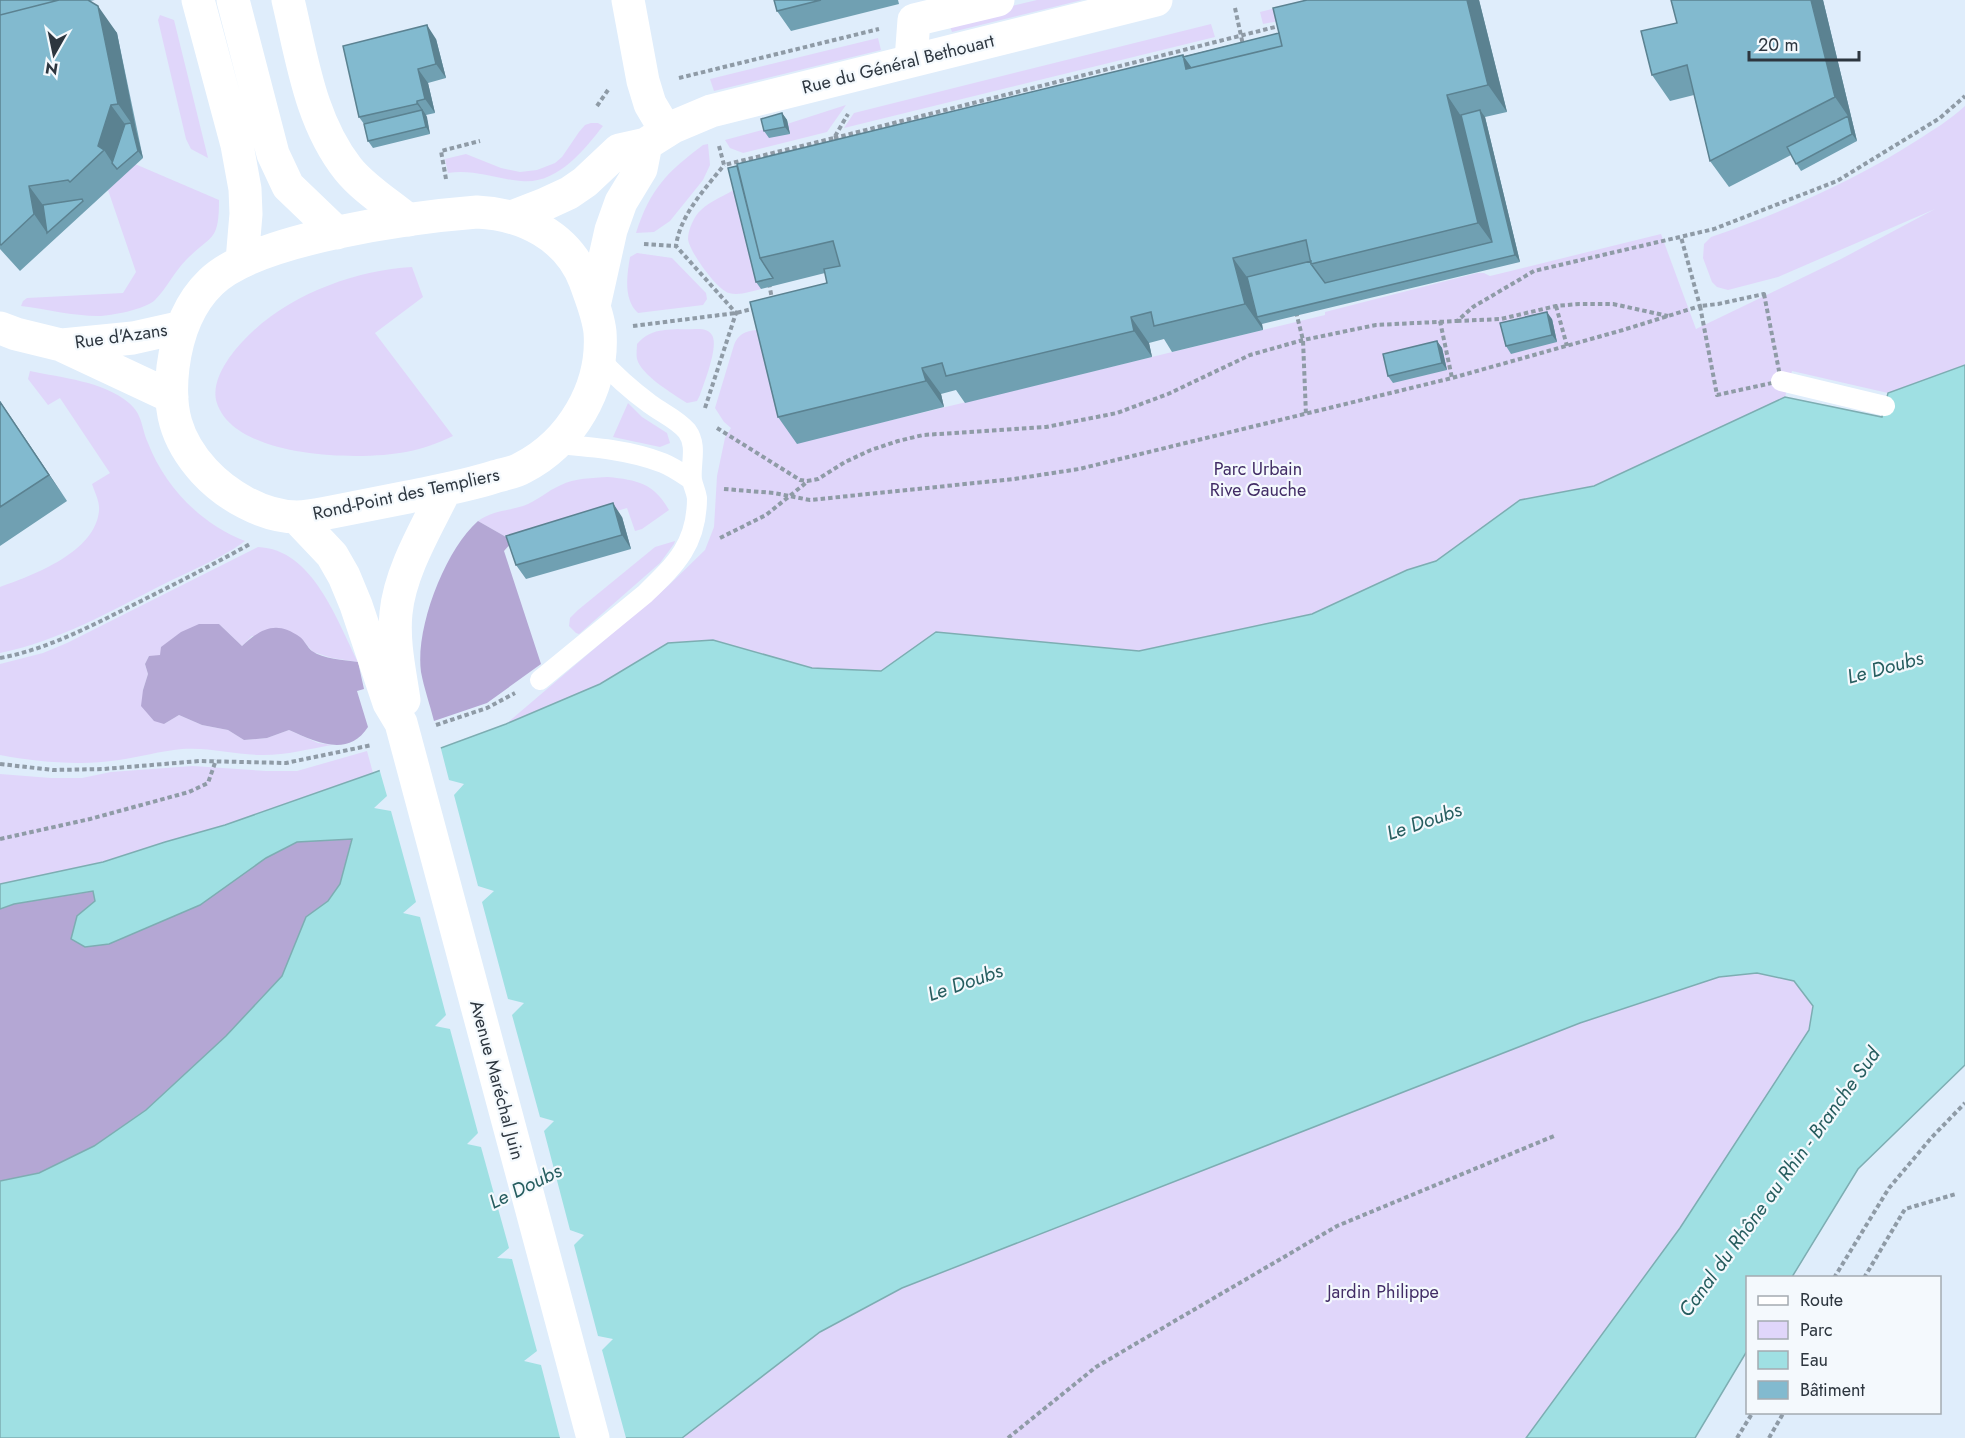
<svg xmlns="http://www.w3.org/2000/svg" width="1965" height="1438" font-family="Jost,sans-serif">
<rect width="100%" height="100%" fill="#dfedfb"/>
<!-- green -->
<path fill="#e0d6fa" d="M1037,0H1082L952,32L948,21Z
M1309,0L1346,8L1263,24L1260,12Z
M160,15L174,20L208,158L191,149L186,139L158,20Z
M1211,24L1215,37L844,128L854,113Z
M878,38L881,50L714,91L710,79Z
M846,105L827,132L743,153L730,148L725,140L766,129L790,133L787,124Z
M1965,106V365L1888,393L1792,371L1785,397L1594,486L1520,500L1436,561L1407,570L1312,614L1139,651L936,633L881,671L812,668L713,640L668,643L600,684L506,724L668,586L705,550L714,527L717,476L725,438L731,428L724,422L715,408L734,345C740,329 753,331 768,328L797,443L1325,315V312L1477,273H1484L1490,276L1661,234L1696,329L1841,259L1935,209L1778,277L1728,290L1717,287L1712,282L1703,258L1704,244L1711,237C1783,212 1852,182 1916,141C1933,130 1950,120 1965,106Z
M591,123H598L603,126C584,150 557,185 521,181C496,179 474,169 448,173L445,159L466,154L501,168L520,172L537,170L555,163L562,157L579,132L585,125Z
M708,144L710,165L703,180L670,221L654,232L636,233C650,189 667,172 703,145Z
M135,164L219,200C219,242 212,234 186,260C174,272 167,288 155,300C146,309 111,316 98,316C73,316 46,309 21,306L23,301L27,298L123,293L136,272L108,190Z
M737,188L761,289C752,291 739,296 729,293C717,290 689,251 688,239C688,230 694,216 701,210C710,201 726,195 737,188Z
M637,253L672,258L706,293L707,299L703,305L638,313C623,299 627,275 630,257Z
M412,267L423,297L375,333L453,436C439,443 422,449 406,452C359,461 231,459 216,400C213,385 221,370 229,358C269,302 346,271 412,267Z
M695,329C702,329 708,329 712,335C719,346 704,383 700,395L697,401L687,403C673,394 641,375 637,359C636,354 637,348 637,344C652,326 673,330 695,329Z
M30,371C62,378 103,381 129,403C143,415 141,427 148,443C165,487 201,524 245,541C224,557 188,572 164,584C111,611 59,641 0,653V587C34,575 95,552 99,511C100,502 95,493 92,484L110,473L60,398L48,405L28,379Z
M628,403L642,417L667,433L670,443L660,447L613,437Z
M608,477C637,480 654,483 669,510L642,529L635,531L627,508L513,541L478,521C492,511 507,511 523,506C537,501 547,491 561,485C574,478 593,478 608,477Z
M675,541L674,544L660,563L579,634L576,633L569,626L570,618L578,610L655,547Z
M258,547C313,549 337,621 358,662L332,658L313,652L301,638L252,636L242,646L219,624L160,656H149L145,664L148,674L143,690L164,724L179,715L202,725L228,730L244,740L267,738L289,730L318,743L332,745C308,749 283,756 259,755C233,754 208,747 182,749C160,751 140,757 119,760C81,766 37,762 0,755V664L43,653L67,643Z
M367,751L373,773L225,825L165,842L103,862L0,884V774L51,778H82L111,772L193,766L266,771H297Z
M1757,973L1794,981L1813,1006L1809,1030L1680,1228L1526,1438H682L820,1332L902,1288L1580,1023L1719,977Z"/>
<!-- forest -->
<path fill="#b4a7d4" d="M478,521L513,541L504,551L541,664L487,703L434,721C430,705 424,688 421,672C415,628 445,550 478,521Z
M199,624H219L242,646C261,628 277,620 300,637C305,641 307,647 312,651C323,659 344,660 358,662L364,689L357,691L368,727C348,758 316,742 289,730L267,738L244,740L228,730L202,725L179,715L164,724L154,721L141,706L143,690L148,674L145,664L149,656L160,655L161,647L181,632Z
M352,838L340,884L328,901L306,917L282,976L226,1036L146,1110L94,1146L39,1173L0,1181V909L14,904L94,891L95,901L77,916L266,858L297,842Z"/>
<!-- water -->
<path fill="#9fe0e3" stroke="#7dadb2" stroke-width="1.5" d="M1965,365V1065L1858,1169L1792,1277L1748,1278L1747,1351L1695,1438H1526L1680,1228L1809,1030L1813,1006L1794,981L1757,973L1719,977L1580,1023L902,1288L820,1332L682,1438H0V1181L39,1173L94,1146L146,1110L226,1036L282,976L306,917L328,901L340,884L352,839L297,842L266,858L200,905L109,944L85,947L71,939L77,916L95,901L93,891L14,904L0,909V884L103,862L165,842L225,825L373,773L506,724L600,684L668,643L713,640L812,668L881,671L936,632L1139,651L1312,614L1407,570L1436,561L1520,500L1594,486L1785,397L1882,417L1888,393Z"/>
<!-- pier -->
<path fill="#dfedfb" d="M440,745L449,780L464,784L454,795L478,886L494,891L482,902L508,999L524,1003L512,1015L540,1117L554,1121L544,1131L570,1230L584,1235L574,1245L598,1336L613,1339L602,1350L626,1438H560L541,1365L524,1361L537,1351L512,1259L497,1258L509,1248L481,1147L467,1144L478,1133L450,1029L435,1026L446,1015L420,917L403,913L416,902L391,811L374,808L387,796L379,768Z"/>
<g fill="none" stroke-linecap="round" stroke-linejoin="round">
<!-- path -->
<path stroke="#8f9ba6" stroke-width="4" stroke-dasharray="4.5 3" stroke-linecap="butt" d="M1235,8L1243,45
M679,78L879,29
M597,106L608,90
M834,138L1279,26
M719,146L724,165L834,138L848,114
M446,179L441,151L480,141
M644,244L676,246
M769,283L772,299
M1764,294L1781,381L1717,395L1700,306L1718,304Z
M1556,306L1567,346
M1296,312L1303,340L1306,415
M1440,321L1452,378
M1457,321L1501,319L1556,306L1579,304H1613L1668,316
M633,326L736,313L756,308
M705,408L736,313L676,246C680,215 705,189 724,165
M717,428L800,480L807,481L818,479L845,462L871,450L898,441L923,435L1046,427L1117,413L1168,394L1250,355L1303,340L1376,325L1457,321L1473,307L1534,271L1714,229L1837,181L1940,118L1965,96
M724,489L774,493L810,500L1014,479L1079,469L1452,378L1623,330L1700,306L1681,237
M720,538L766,515L807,482
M0,658C43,650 81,631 119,612C163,590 207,568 250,544
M436,725L487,708L515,693
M0,764L53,770L104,769L199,761L286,763L372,745
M0,839L90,819L189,792L208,783L216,760
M1834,1278L1889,1188L1932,1137L1965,1103
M1864,1278L1905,1209L1956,1194
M1008,1438L1096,1367L1337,1226L1554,1136
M1737,1438L1753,1412
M1769,1438L1784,1412"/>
<!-- lane -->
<path stroke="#fff" stroke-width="20" d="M1781,381L1885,406
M556,444C592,447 630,450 663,463C673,467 683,474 692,480
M540,680L645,594C676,564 697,544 697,498C696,491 693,486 692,480C690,464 698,446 687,431C677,419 662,413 650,404C631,390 615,376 599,358"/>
<!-- street -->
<path stroke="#fff" stroke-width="33" d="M288,0C302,58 310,121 348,169C364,189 389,204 408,220
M628,0L643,81L650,104L666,131
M911,60L914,20L998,0"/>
<!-- secondary -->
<path stroke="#fff" stroke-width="33" d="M198,0L237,145L245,189L246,214L242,261
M233,0L273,154L288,186L337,233
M477,212C523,214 568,236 585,281C591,298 598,314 600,332C604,388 571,443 522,468C514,473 503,474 494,477C466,486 437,491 408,497C382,502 357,507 332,512C321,514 308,517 297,517C263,517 226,495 204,471C175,439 168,409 173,367C177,336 188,304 211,282C256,238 413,217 477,212Z
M512,217L543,205L569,193L585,182L619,150L646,144L673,127L711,111L1156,0
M594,306L611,230L621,202L641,169L646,144
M0,328L16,334L61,345L172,397
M62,345L133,338L182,327
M296,517L332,555L344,576L356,605L389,703L401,723L593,1438
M404,700C400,672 393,642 396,613C400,571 427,527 445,490"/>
</g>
<!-- wall -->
<path fill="#70a0b2" d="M0,0H95L90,1L117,33L143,158L20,271L0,249Z
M774,0H898L899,4L791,31L777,11Z
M1307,0H1479L1507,112L1485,117L1520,262L1262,324L1263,330L1172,352L1164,339L1149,343L1152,357L965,403L956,390L941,394L944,407L797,444L778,417L827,283L825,273L761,289L756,282L728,168L1279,33Z
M1671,0H1823L1857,141L1801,171L1791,155L1729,187L1710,161L1694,95L1670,101L1652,75L1677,23Z
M436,39L446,78L428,83L435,113L426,115L430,134L373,148L368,141L364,124L359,117Z
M782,113L787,120L790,134L769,138L764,131Z
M1552,319L1557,342L1511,354L1506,346Z
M1437,341L1442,348L1447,370L1393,383L1388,376Z
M0,401L67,501L0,546Z
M622,517L631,549L526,579L516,565Z"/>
<!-- shaded-wall -->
<path fill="#5b8291" d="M1467,0H1479L1507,112L1488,85Z
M1811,0H1823L1857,141L1852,134L1848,116L1835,97Z
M98,6L117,33L136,130L118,104Z
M427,25L436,39L446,78L436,64Z
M1183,55L1201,82L1186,69Z
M418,69L428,83L435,113L425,99Z
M1447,95L1465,122L1497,249L1478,223Z
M417,101L426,115L427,117L417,104Z
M111,105L130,131L117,170L104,150L98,146Z
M422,110L427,117L430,134L426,127Z
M1480,110L1485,117L1520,262L1515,255Z
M782,113L787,120L790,134L785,127Z
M131,123L136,130L143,158L138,151Z
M29,186L48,212L47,233L34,214Z
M1233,258L1252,284L1257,317L1262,324L1263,330L1245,304Z
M1547,312L1552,319L1557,342L1552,335Z
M1131,317L1149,343L1152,357L1134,331Z
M1437,341L1442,348L1447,370L1442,363Z
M922,368L941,394L944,407L926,381Z
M0,401L67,501L49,475Z
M613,503L622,517L631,549L622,535Z"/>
<!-- building -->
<path fill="#82bacf" stroke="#5b8291" stroke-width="1.5" d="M0,0H59L0,15Z
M59,0H88L98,6L118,104L111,105L98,146L104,150L70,182L68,180L29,186L34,214L1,245L0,244V15Z
M774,0H821L777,11Z
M1307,0H1467L1488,85L1447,95L1478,223L1311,264L1306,240L1233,258L1245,304L1154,326L1151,312L1131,317L1134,331L946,376L942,363L922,368L926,381L778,417L750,302L827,283L824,269L840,266L833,241L760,258L737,164L1183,55L1186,69L1282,46L1273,8Z
M1671,0H1811L1835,97L1710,161L1687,65L1652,75L1641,31L1677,23Z
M427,25L436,64L418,69L425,99L417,101V104L359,117L343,46Z
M1279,33L1282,46L1191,68L1183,57Z
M422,110L426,127L368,141L364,124Z
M1480,110L1515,255L1257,317L1247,277L1311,261V264L1325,283L1492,242L1461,115Z
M782,113L785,127L764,131L761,119Z
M1848,116L1852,134L1796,164L1787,147Z
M131,123L138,151L117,169L112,163L125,124Z
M737,166L760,258L773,278L756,282L728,168Z
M82,199L83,201L47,233L43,205Z
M1547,312L1552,335L1506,346L1500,323Z
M1437,341L1442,363L1388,376L1383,354Z
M0,402L49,475L0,507Z
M613,503L622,535L516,565L506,536Z"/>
<g text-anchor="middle" stroke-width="4.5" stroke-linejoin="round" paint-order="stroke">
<!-- street labels -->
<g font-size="18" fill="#2d363f" stroke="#f4f9fd">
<text transform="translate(898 64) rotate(-14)" y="6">Rue du Général Bethouart</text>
<text transform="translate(121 336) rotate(-8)" y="6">Rue d'Azans</text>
<text transform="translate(406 494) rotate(-12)" y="6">Rond-Point des Templiers</text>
<text transform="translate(497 1080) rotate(75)" y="6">Avenue Maréchal Juin</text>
</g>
<!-- park labels -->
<g font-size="18" fill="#422d66" stroke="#f4f9fd">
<text x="1258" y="475">Parc Urbain<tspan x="1258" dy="21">Rive Gauche</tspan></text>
<text x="1383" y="1298">Jardin Philippe</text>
</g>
<!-- water labels -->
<g font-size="20" font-style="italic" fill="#265d5f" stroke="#f4f9fd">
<text transform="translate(1885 667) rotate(-15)" y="7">Le Doubs</text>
<text transform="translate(1424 821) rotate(-19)" y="7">Le Doubs</text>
<text transform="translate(965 982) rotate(-19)" y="7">Le Doubs</text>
<text transform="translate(1779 1182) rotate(-54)" y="7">Canal du Rhône au Rhin - Branche Sud</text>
<text transform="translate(525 1186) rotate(-26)" y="7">Le Doubs</text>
</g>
</g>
<!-- legend -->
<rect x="1746" y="1276" width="195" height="138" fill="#f4f9fd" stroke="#a4abb1" stroke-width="1.5"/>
<rect x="1758" y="1296" width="30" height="9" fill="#ffffff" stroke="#a4abb1" stroke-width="1.5"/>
<text x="1800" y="1306" font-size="18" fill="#2d363f">Route</text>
<rect x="1758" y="1321" width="30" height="18" fill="#e0d6fa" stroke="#a4abb1" stroke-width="1.5"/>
<text x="1800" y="1336" font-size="18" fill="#2d363f">Parc</text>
<rect x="1758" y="1351" width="30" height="18" fill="#9fe0e3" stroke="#a4abb1" stroke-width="1.5"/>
<text x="1800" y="1366" font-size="18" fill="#2d363f">Eau</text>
<rect x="1758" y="1381" width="30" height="18" fill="#82bacf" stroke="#a4abb1" stroke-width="1.5"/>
<text x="1800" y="1396" font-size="18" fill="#2d363f">Bâtiment</text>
<!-- north arrow -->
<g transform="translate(54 54) rotate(189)" stroke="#f4f9fd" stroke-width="4.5" paint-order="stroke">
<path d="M0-4.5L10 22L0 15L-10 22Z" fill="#2d363f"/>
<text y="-9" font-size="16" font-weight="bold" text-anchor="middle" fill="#2d363f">N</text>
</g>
<!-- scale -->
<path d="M1749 51v9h110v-9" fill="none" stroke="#2d363f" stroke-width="3"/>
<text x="1758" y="51" font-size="18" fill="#2d363f" stroke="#f4f9fd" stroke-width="4.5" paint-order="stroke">20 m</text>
</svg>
